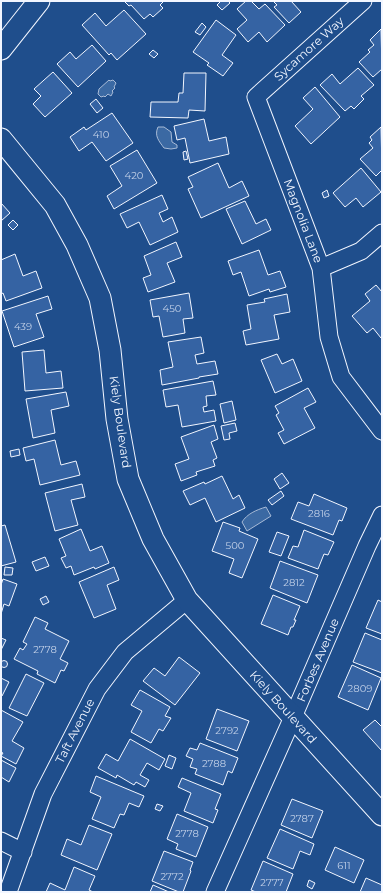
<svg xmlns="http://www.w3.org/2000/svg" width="383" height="893" font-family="Montserrat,sans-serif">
<rect width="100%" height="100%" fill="#1f4e8c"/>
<!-- water -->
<path fill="#3b69a3" stroke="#a8bbd7" d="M109,80L110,81L113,80L116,83L114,87L115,88L112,91L113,92L111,96L108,94L105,97L104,96L101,97L98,94L99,89Z
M158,127H164L171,132L172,142L177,145V148L171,149L164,148C159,141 154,136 158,127Z
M266,507L271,516L247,531L242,522C247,514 256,510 266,507Z"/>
<!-- building -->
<path fill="#3563a3" stroke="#f2f6ff" d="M124,1H164L160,5L163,8L153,17L150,14L144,19L131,5L129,6Z
M221,1H228L230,3L222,10L217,5Z
M246,1H251L259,9L265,4L285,25L267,42L259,32L248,42L237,29L247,20L237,9Z
M273,1H291L301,12L289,23L274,7L277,5Z
M124,10L146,34L117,60L111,53L109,55L82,25L95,13L106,26Z
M216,20L236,35L222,55L233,63L223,76L207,65L209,63L193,52Z
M202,23L206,27L200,35L195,32Z
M381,29L382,69L373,77L359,62L370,52L368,50L374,45L370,40Z
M92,45L106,61L78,87L57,64L70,52L76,59Z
M153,50L158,54L154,58L149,54Z
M358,68L374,85L361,96L364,99L354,109L351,106L345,111L320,85L332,74L340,84Z
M53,72L72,93L45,117L33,104L41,96L34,89Z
M184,73H206L205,111L189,110L188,118L150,117L151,102H178L179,93H183Z
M315,87L340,117L311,144L295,126L313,109L303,98Z
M96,99L103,108L97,113L90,104Z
M112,113L133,143L106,161L92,142L79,151L70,137L84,127L86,130Z
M204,119L209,141L226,137L229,154L190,163L185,138L177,140L174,126Z
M381,127L382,170L376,176L360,159L373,148L369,143L372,140L370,137Z
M137,150L157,183L114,209L107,196L122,186L110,166Z
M186,151L188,159L184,160L183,152Z
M218,163L229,188L242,181L249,196L201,218L188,189L193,187L188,177Z
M361,168L381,192L363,207L356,198L345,207L333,193Z
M327,190L329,196L324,198L322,193Z
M162,195L168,209L159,213L163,222L172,217L178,232L150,245L139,222L127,228L120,214Z
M245,201L256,224L266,219L271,230L242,244L226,209Z
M1,203L10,213L1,221Z
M13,220L18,225L13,230L8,225Z
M176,242L182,257L167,263L175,282L148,292L143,278L151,275L144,256Z
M259,250L268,275L280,271L286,287L270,292L269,289L249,296L241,272L233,275L228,261Z
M15,254L23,276L36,271L42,288L6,301L3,293L1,294V260Z
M376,285L382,292V337L381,338L373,328L367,333L352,316L370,301L365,294Z
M189,293L193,318L183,319L185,333L163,337L159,316L153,317L150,300Z
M287,294L290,312L274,315L279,339L246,345L243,331L251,329L247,305L265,302L264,299Z
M48,296L52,309L36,314L44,337L14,347L2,311Z
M201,337L204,353L195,355L197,364L215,361L218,374L199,377V378L162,385L160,370L173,367L168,342Z
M44,350L46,373L61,371L63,388L25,391L22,352Z
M277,354L282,364L293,359L302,381L275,393L261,360Z
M213,381L216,395L206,396L207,406L203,407L204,412L214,410L216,421L182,427L178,405L166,407L163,390Z
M308,388L316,402L304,408L315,428L284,444L278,433L284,430L276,415L279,413L275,406Z
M66,392L69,406L51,410L55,433L33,438L26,399Z
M232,401L236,420L224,423L220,404Z
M235,423L237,431L229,433L230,439L224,440L221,426Z
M214,425L218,439L211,442L217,458L213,460L215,466L196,472L197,475L181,481L175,464L189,459L181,437Z
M55,440L61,465L76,461L80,475L40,485L34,459L26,461L23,448Z
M19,449L20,455L11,457L10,451Z
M282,473L289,483L280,489L274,479Z
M222,476L233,499L239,495L245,508L216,522L205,498L190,505L183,491L204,482L205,484Z
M82,484L85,497L71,500L78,525L55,531L45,493Z
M281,491L284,496L272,505L268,500Z
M314,494L347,508L342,521L339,520L333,535L291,519L298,502L309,506Z
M223,522L240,528L239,531L258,539L242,578L229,573L234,559L212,551Z
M5,525L16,562L1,566V526Z
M81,529L90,551L102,546L109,563L95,569L94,567L74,575L71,566L66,568L61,558L66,556L59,539Z
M304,530L334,542L328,555L324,554L318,569L288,558L293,546L298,547Z
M277,532L289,536L281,556L269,552Z
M45,557L49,566L36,571L32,562Z
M280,561L318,575L307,603L270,588Z
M5,567L13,568L12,575H4Z
M114,567L119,580L107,585L116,609L94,618L79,582Z
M3,579L17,584L9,606L4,604L1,614V585Z
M273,595L300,606L294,620H296L293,627H291L288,635L261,624Z
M46,596L49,602L43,605L40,599Z
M378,600L382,602V634L366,628Z
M35,617L48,623L45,629L69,641L60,659L68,663L64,671L61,670L55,683L37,674L38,671L14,659L20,648L23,650L27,644L23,642Z
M365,633L382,640V673L353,662Z
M1,638L6,640L1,650Z
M179,657L200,673L175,705L143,681L154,668L165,676Z
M0.5 664a3.5 3.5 0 1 1 7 0a3.5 3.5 0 1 1-7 0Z
M352,665L381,678L368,710L338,697Z
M26,674L44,683L27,716L9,708Z
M1,678L9,682L2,696H1Z
M140,690L170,707L165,716L171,718L163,731L159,729L151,743L131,732L142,711L131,705Z
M217,709L249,721L237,751L206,739Z
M1,710L23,722L12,741L24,748L16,764L1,756L3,753L1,752Z
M375,720L382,727V751L363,730Z
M130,739L165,759L159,770L147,763L140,775L149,780L145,787L136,782L134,785L117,775L116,778L98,768L106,754L118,761Z
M200,743L238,758L232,773L228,771L223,785L195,774L197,769L190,767L193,759L186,756L190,748L197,750Z
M169,755L176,758L172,769L165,766Z
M1,760L16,768L9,782L1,777Z
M96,776L144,796L139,807L129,803L124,815L120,814L114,828L92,819L101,797L90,792Z
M182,778L221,794L215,809L218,810L213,823L184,811L191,793L178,787Z
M292,799L323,811L312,838L281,825Z
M157,804L163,806L160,811L155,809Z
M177,814L208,827L196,857L176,849L178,844L167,839Z
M89,825L112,834L97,870L61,855L67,839L81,845Z
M280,829L314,844L310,855L300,851L293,869L267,858Z
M335,847L364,860L354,883L325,870Z
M164,851L193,862L190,870L191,871L183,892H179L152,881Z
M263,861L293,874L286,892H256L251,890Z
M74,867L95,876L89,890L93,892H46L50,883L65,890Z
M366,878L382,885V892H360Z
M309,880L315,883L312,889L307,886Z
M153,885L169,892H150Z"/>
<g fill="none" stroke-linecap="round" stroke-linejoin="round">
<defs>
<path id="minor" d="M363,1L256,97L321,268L329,337L341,377L382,431
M321,268L361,251L382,233
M1,841L23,852
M8,892L43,794L97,689L125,652L187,600
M215,892L293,717L367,546L382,515"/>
<path id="major" d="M1,49L39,1
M1,139L55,205L77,245L100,298L110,350L117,419L128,479L153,539L187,600L382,815"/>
</defs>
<!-- minor casing -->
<use href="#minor" stroke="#f2f6ff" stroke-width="19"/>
<!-- major casing -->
<use href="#major" stroke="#f2f6ff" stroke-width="23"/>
<!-- minor -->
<use href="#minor" stroke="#1f4e8c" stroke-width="17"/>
<!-- major -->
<use href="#major" stroke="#1f4e8c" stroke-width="21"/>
</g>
<g text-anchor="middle" stroke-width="3" stroke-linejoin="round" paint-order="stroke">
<!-- number labels -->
<g font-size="10" fill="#c3d1e8">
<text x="101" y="138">410</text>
<text x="134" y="179">420</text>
<text x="172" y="312">450</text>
<text x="23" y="330">439</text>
<text x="319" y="517">2816</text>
<text x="235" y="549">500</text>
<text x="294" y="586">2812</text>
<text x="45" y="653">2778</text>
<text x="360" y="692">2809</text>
<text x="227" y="734">2792</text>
<text x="214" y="767">2788</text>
<text x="302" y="822">2787</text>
<text x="187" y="837">2778</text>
<text x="344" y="869">611</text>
<text x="172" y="880">2772</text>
<text x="272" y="886">2777</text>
</g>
<!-- street labels -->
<g font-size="12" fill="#f2f6ff" stroke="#1f4e8c">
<text transform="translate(309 49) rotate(-42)" y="4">Sycamore Way</text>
<text transform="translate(303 221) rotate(69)" y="4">Magnolia Lane</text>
<text transform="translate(120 422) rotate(82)" y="4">Kiely Boulevard</text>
<text transform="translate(318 660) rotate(-67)" y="4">Forbes Avenue</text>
<text transform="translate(283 707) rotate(48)" y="4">Kiely Boulevard</text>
<text transform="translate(75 731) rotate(-63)" y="4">Taft Avenue</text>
</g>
</g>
<!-- border -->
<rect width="383" height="893" fill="none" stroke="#f2f6ff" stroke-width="4"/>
</svg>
